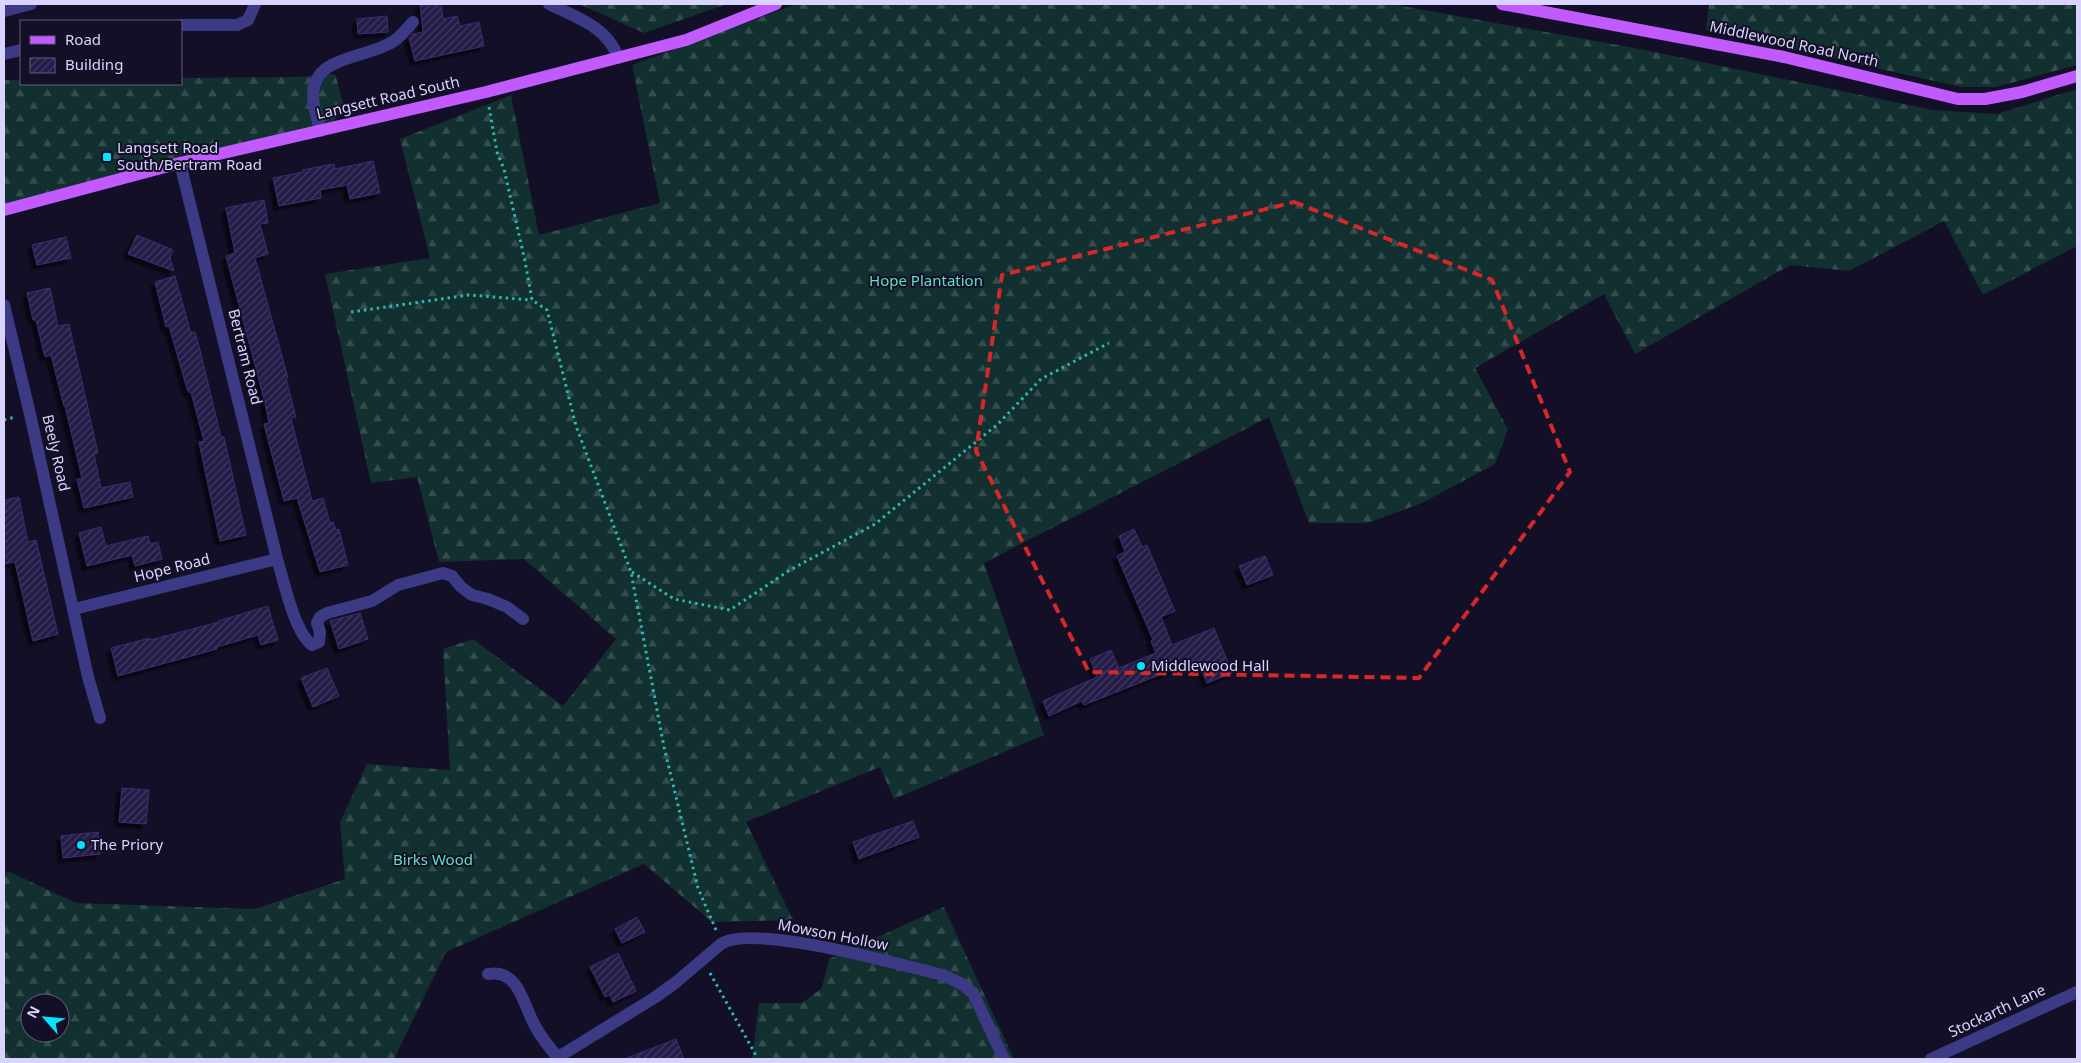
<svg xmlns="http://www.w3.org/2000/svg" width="2081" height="1063" font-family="'Noto Sans',sans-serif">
<defs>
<pattern id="forest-firs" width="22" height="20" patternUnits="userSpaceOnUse" patternTransform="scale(1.25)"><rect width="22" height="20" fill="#12302f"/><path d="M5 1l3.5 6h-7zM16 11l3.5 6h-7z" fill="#344d4e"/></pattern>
<pattern id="building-hatch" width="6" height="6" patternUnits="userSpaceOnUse" patternTransform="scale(1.25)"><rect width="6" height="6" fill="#241b47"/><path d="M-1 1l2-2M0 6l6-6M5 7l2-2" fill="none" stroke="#433b63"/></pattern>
<filter id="shadow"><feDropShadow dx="-4.5" dy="4.5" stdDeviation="1" flood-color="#0009"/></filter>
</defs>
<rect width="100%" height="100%" fill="#130f26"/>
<!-- forest -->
<path fill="url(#forest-firs)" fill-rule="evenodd" d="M579,4H727L644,33Z
M796,4H1391L1640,49L1933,110L1997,114L2077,89V246L1983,295L1944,221L1849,271L1790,265L1635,354L1604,294L1475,368L1508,429L1495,464L1422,503L1368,523H1309L1269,417L984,563L1044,735L894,799L880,767L746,822L793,920L712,922L644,864L446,952L394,1059H4V873L10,872L76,903L255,909L345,879L340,822L367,764L450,770L443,649L473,639L563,706L616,639L524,559L439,562L417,477L371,483L325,274L430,258L400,139L511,95L539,235L660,203L632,65ZM30,1003H60V1033H30Z
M1709,4H2077V65L1996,87H1961L1706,30Z
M335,74L344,105L332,124L4,207V80H21V84H181V78L298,77Z
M944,907L1014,1059H752L759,1003H802L822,988L829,959Z"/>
<!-- building -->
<path fill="url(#building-hatch)" stroke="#3b2d73" filter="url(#shadow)" d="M420,4H441L443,19L457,16L460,26L479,22L484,46L415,61L409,38L413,34L423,32Z
M387,16L388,32L358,34L357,19Z
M373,161L380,193L350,199L347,185L320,190L321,198L279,206L273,178L303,172L302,170L334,164L335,169Z
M264,200L268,223L260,224L268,254L255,258L288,378H286L296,417L291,418L312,501L323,498L330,523L333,522L336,530L339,529L348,565L320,572L297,498L284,501L264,424L269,423L265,403L226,256L235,253L226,208Z
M137,235L173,250L170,258L174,271L128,254Z
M66,237L71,258L37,265L32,245Z
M175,276L191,333L195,332L200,350L221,437H224L246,535L220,541L199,442L204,441L191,392H188L169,326L166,327L155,282Z
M50,288L58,326L69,324L98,453L94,454L101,488L130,482L133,497L84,508L77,479L82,478L65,406H64L51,355L45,357L36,320H33L27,293Z
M19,497L28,542L36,540L58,634L33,641L15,562L4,564V500Z
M101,527L106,546L148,536L150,544L158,542L162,559L135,566L132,555L87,566L79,533Z
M1134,529L1142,547L1147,545L1175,611L1161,617L1172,645L1214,628L1232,673L1207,683L1197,660L1084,705L1082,701L1049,716L1043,701L1097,677L1090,659L1111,650L1119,668L1156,653L1151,641L1153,640L1117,556L1125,552L1119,536Z
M1265,556L1273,575L1247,585L1239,566Z
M268,606L278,640L261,645L258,635L217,647V649L118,676L111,648L150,638V640L219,622L218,621Z
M360,613L368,639L339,649L330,621Z
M327,668L339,696L313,707L301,678Z
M122,788L149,790L146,824L119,822Z
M913,821L919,837L859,859L853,842Z
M98,832L100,854L63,858L61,836Z
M637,917L645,932L622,943L615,929Z
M618,953L636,991L613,1002L610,995L605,997L590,967Z
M676,1039L684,1059H627V1058Z"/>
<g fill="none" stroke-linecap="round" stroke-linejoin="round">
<!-- path -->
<path stroke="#2fb8b0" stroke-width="3" stroke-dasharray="2.5 4" stroke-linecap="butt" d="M489,107L497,152L504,169L525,261L532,300L547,310L576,426L631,572L664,747L698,888L716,930
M351,312L469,295L532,300
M4,420L15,417
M632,572L674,599L730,610L790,570L875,524L998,424L1041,379L1109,343
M710,973L758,1059"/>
<!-- minor -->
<path stroke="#3d3a85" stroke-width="12" d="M549,4C576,17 609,28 618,58
M4,11L31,4
M181,25H237L248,20L255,4
M4,54L21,50
M320,131C318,120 313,107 313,96C313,54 368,59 394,41C401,36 407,29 413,22
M180,163L277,559C284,581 294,632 312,645L319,642L320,632L317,623L320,617L327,613L372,601L398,585L443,573L452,576L461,587L472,595L488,599L507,607L523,619
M4,305L30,414L88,677L100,718
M74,609L277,559
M488,974C519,969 523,1004 534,1024C541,1037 550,1049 560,1059
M555,1059L654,998L675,983L721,944C755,923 900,965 943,975L962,984L973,993L1004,1059
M1931,1059L2077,992"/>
<!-- major -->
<path stroke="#c25bff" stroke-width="12" d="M1502,4L1784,57L1958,99H1985L2022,92L2077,76
M4,210L180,163L486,92L686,40L776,4"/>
</g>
<!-- marked area -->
<path fill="none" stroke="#d62828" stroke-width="4" stroke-dasharray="10 6" stroke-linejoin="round" d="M1294,202L1492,280L1570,472L1419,678L1089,672L976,451L1002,275Z"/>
<!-- markers -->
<g fill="#00e5ff" stroke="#130f26" stroke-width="2">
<rect x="102" y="152" width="10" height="10" rx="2.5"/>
<circle cx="1141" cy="666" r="5"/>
<circle cx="81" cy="845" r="5"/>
</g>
<g text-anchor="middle" stroke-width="4" stroke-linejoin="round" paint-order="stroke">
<!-- street labels -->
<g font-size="15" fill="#d9d4ff" stroke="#130f26">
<text transform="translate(1794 44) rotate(12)" y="5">Middlewood Road North</text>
<text transform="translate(388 98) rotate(-13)" y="5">Langsett Road South</text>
<text transform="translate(245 357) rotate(76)" y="5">Bertram Road</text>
<text transform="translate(56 453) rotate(77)" y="5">Beely Road</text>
<text transform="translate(172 568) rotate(-14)" y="5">Hope Road</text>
<text transform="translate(833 935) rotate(11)" y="5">Mowson Hollow</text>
<text transform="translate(1997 1011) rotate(-25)" y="5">Stockarth Lane</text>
</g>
<!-- poi labels -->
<g font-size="15" fill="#d9d4ff" stroke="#130f26" text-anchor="start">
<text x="117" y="153">Langsett Road<tspan x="117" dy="17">South/Bertram Road</tspan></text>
<text x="1151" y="671">Middlewood Hall</text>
<text x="91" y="850">The Priory</text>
</g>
<!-- park labels -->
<g font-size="15" fill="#5fe0c0" stroke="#130f26">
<text x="926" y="286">Hope Plantation</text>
<text x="433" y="865">Birks Wood</text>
</g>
</g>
<!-- border -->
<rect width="2081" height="1063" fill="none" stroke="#d9d4ff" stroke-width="10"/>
<!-- legend -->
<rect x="20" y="20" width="162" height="65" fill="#130f26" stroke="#625e7d"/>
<rect x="30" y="36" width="25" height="8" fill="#c25bff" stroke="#625e7d"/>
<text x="65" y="45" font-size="15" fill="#d9d4ff">Road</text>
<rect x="30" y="58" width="25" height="15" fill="url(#building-hatch)" stroke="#625e7d"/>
<text x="65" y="70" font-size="15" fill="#d9d4ff">Building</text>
<!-- north arrow -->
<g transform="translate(45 1018) rotate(297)"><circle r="24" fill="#130f26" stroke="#625e7d"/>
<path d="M0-4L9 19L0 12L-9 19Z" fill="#00e5ff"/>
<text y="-8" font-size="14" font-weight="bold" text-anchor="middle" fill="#d9d4ff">N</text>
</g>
</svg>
